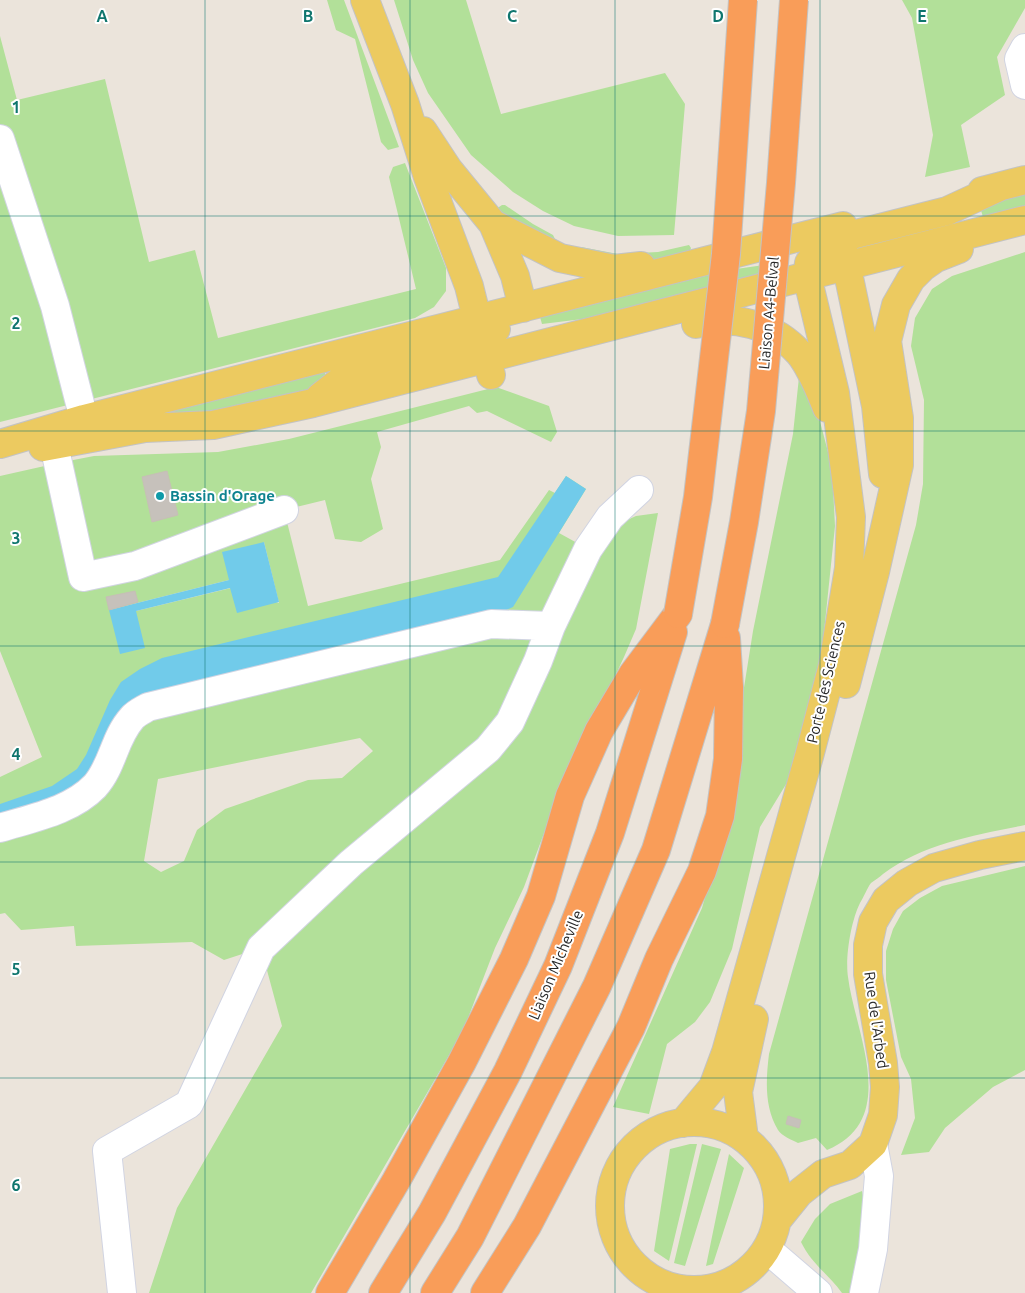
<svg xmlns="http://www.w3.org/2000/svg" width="1025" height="1293" font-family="Ubuntu,sans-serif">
<rect width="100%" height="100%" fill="#ebe4db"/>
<!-- green -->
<path fill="#b2e099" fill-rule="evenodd" d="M327,0H344L399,147L388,150L381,142L355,39L336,30Z
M394,0H466L501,114L665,73L685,104L674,235L618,236L574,226L543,211L513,192L471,155L428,93L413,60Z
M902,0H1025V8L997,57L1005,95L961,125L970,167L925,177L933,135L912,18Z
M0,36L17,100L105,79L149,262L195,250L218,338L416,289L389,177L393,167L405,163L446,268V291L434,307L415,318L0,422Z
M1025,191V206L983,217L980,207Z
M502,205H505L533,224L553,235L555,239L552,244L527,232L496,209Z
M689,245L691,248L690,251L660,259L616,262L578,248L581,247L618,254L658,252Z
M1025,252V825C976,835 924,843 883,874C880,877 875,880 871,883C867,888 864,897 860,903C851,921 845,957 848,977C855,1033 901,1119 827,1150L816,1138L798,1143C792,1140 782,1136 778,1130C764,1107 766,1079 769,1054L916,525L923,484L924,400L911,346L915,318L932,289L952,276Z
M778,263L780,269L591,318L542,324L540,317L729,270Z
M325,372V378L312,389L210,416L169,419L167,412Z
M799,377L818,414L832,467L835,526L821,661L788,781L760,827L732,949L710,1002L695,1022L667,1044L649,1114L613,1107L702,908L726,825L739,719L753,631L793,434Z
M496,387L549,406L557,432L551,442L487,411L477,413L469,406L377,432L381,447L371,479L383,529L361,542L335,539L325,500L284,510L308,606L500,560L549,490L555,493L566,476L586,489L559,533L588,549L607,529L636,516L658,513L636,629L624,657L553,809L524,887L495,948L463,1031L311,1293H149L177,1208L282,1026L261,948L224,960L192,942L76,946L74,926L21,930L5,913L0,914V777L42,757L0,651V476L58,463L94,456L218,452L289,439ZM264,542L279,603L231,588L136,611L109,610L229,580ZM360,738L373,751L342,778L308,780L225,809L197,830L184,861L161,872L144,861L158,779Z
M1025,866V1070L993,1087L945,1128L929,1152L901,1155L915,1118L911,1079L901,1057L886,980V951L893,929L903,911L920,898L942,886Z
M690,1144H697L669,1261L654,1251L670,1149Z
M702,1144L721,1149L685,1266L674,1263Z
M729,1154L744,1168L713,1264L706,1266Z
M862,1191L866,1209L852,1293H842C829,1275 811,1263 801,1242L815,1219L830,1204Z"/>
<!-- water -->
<path fill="#71cbea" d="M566,476L586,489L513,607L490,617L146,702L92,782L0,823V804L52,786L77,769L86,755L110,700L121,682L140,669L162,658L498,577Z
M264,542L279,602L237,613L230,588L136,611L145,648L120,654L109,610L229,580L222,552Z"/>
<!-- building -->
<path fill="#c6c1bb" stroke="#c6c0b5" d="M167,471L178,515L152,522L142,477Z
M135,591L138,602L109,610L106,597Z
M788,1116L801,1120L799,1128L786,1124Z"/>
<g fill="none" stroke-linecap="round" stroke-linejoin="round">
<defs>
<path id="minor" d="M1025,48L1019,59L1025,85
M0,139L55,306L84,419
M54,445L83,577L135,566L284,510
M0,828C32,818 71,811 95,786C113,766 114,738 132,718C136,713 143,710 148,707L491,624L551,626
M767,1249L818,1293
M122,1293L107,1151L189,1104L261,948L351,863L488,749L510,722L538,661L551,626L588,549L610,517L639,490
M864,1293L873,1249L879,1176L873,1144"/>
<path id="major" d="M365,0L405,104L428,177L469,286L491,375
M423,131L448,169L493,224L515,276L523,308
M982,191L1025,180
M493,224L560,258L614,269L641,266
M843,249L876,406L883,474
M696,324C733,315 773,324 799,353C811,367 820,391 827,408
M320,397L352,372L482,339L496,329
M0,444L84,419L843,226
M43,447L145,428L213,425L313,403L1025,220
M846,684L875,572L899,465V418L887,341L896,305L911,279L923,267L936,258L959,249
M610 1206a84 84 0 1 1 168 0a84 84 0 1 1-168 0Z
M683,1123L713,1087L726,1052L810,753L833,665L849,568L851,517L835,393L807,276L809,263L819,250L840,238L947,211L999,187
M744,1138L738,1092L754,1019
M778,1219L799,1193L823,1174L850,1165L873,1144L883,1115L885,1087L883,1063L868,974V945L873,922L886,900L907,883L934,868L980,855L1025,846"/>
<path id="highway" d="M330,1293L396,1181L462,1062L514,959L541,896L570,796L599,731L633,674L678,614
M383,1293L432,1213L508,1071L558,966L610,833L673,632
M435,1293L470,1237L597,986L656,850L725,624
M485,1293L527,1226L631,1027L659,959L702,871L720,816L728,759L729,687L726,638"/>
</defs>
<!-- minor casing -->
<use href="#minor" stroke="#d1d4e2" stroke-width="30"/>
<!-- major casing -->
<use href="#major" stroke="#c3c3c3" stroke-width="30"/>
<!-- highway casing -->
<use href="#highway" stroke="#c3c3c3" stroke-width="30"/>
<!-- minor -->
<use href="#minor" stroke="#fff" stroke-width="28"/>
<!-- major -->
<use href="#major" stroke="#ecca60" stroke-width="28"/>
<!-- highway -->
<use href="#highway" stroke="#f99d59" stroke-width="28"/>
<defs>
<path id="highway-bridge" d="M678,614L698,497L726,254L743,0
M725,624L744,522L761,411L781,183L794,0"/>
</defs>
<!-- highway-bridge casing -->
<use href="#highway-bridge" stroke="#c3c3c3" stroke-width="30" stroke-linecap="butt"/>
<!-- highway-bridge -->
<use href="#highway-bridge" stroke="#f99d59" stroke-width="28"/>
</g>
<!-- grid -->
<path fill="none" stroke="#0f766e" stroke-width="1" stroke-opacity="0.55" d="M205,0V1293M410,0V1293M615,0V1293M820,0V1293M0,216H1025M0,431H1025M0,646H1025M0,862H1025M0,1078H1025"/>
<!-- markers -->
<circle fill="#0f9aa8" stroke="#fff" stroke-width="2" cx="160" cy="496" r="5"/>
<g text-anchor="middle" stroke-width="4" stroke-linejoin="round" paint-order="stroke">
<!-- street labels -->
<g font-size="15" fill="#292929" stroke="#fff">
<text transform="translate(769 313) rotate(-85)" y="5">Liaison A4-Belval</text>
<text transform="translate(826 682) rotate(-77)" y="5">Porte des Sciences</text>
<text transform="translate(556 965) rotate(-67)" y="5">Liaison Micheville</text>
<text transform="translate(876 1020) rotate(82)" y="5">Rue de l'Arbed</text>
</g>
<!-- culture labels -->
<g font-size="15" font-weight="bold" fill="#0d838f" stroke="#fff" text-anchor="start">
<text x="170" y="501">Bassin d'Orage</text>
</g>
</g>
<g font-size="16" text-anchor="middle" font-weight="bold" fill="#0f766e" stroke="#fff" stroke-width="4" stroke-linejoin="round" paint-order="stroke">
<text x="102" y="22">A</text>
<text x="308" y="22">B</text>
<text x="512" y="22">C</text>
<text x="718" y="22">D</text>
<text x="922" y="22">E</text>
<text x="16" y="113">1</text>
<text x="16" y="329">2</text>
<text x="16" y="544">3</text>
<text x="16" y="760">4</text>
<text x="16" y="975">5</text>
<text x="16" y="1191">6</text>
</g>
</svg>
